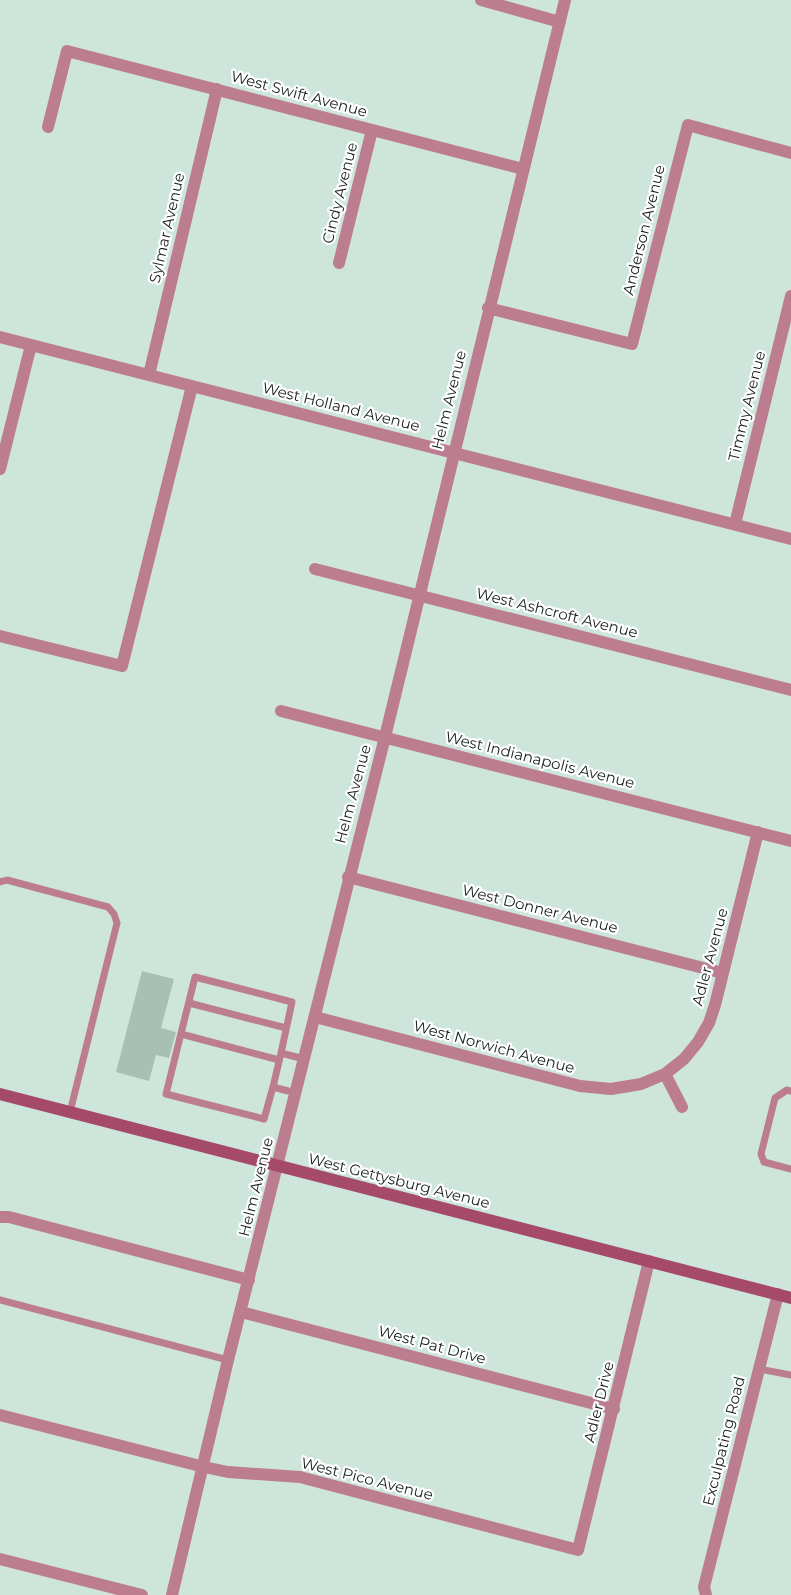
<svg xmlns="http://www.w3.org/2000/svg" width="791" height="1595" font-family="Montserrat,sans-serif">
<rect width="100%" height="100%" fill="#cde5da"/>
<!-- building -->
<path fill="#a7bfb4" d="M142,971L174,979L161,1028L176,1032L169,1058L156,1055L149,1081L116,1072Z"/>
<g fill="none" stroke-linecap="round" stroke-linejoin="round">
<!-- lane -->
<path stroke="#bd7d90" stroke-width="7" d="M0,882L7,880L108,907L114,914L117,923L70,1112
M189,1003L286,1028
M181,1034L279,1060
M273,1087L264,1119L166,1094L195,977L292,1002L281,1053
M791,1091L787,1090L775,1098L761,1154L764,1162L791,1169
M296,1093L273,1087L281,1053L304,1059
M0,1300L228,1360
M759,1369L791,1375"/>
<!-- street -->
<path stroke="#bd7d90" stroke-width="12" d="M481,0L560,22
M48,127L67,51L523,169
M339,263L372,130
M488,308L632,344L688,125L791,153
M0,337L791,539
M149,375L217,89
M0,469L31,345
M735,524L791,296
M315,569L791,690
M0,636L122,666L192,386
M281,711L791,841
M348,877L723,973
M315,1017L580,1086L611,1089L641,1084L665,1074L684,1059L698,1042L709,1023L715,1005L758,832
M665,1074L682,1107
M0,1217H9L249,1280
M241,1312L614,1409
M0,1415L204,1467L228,1472L300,1477L578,1550L649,1261
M0,1559L142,1595
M172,1595L228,1360L385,737L565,0
M706,1595L704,1587L778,1294"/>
<!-- secondary -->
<path stroke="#a64a6a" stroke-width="12" d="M0,1094L791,1298"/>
</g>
<g text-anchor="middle" stroke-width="4.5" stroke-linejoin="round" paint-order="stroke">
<!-- street labels -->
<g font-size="15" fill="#17201c" stroke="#fff">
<text transform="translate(299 94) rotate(15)" y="5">West Swift Avenue</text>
<text transform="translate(340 193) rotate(-76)" y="5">Cindy Avenue</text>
<text transform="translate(167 228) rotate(-77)" y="5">Sylmar Avenue</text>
<text transform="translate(644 230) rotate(-76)" y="5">Anderson Avenue</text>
<text transform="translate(449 400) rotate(-76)" y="5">Helm Avenue</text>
<text transform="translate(747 406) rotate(-76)" y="5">Timmy Avenue</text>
<text transform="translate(341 407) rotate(14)" y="5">West Holland Avenue</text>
<text transform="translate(557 613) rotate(14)" y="5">West Ashcroft Avenue</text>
<text transform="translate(540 760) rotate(14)" y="5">West Indianapolis Avenue</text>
<text transform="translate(353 794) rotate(-75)" y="5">Helm Avenue</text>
<text transform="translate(540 909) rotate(14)" y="5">West Donner Avenue</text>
<text transform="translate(710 957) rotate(-75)" y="5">Adler Avenue</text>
<text transform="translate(494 1047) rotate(15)" y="5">West Norwich Avenue</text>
<text transform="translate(399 1181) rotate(14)" y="5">West Gettysburg Avenue</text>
<text transform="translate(256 1187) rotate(-76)" y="5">Helm Avenue</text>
<text transform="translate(432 1345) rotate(15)" y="5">West Pat Drive</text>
<text transform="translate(599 1402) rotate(-76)" y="5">Adler Drive</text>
<text transform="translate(724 1441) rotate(-76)" y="5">Exculpating Road</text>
<text transform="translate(367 1479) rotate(14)" y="5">West Pico Avenue</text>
</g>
</g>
</svg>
